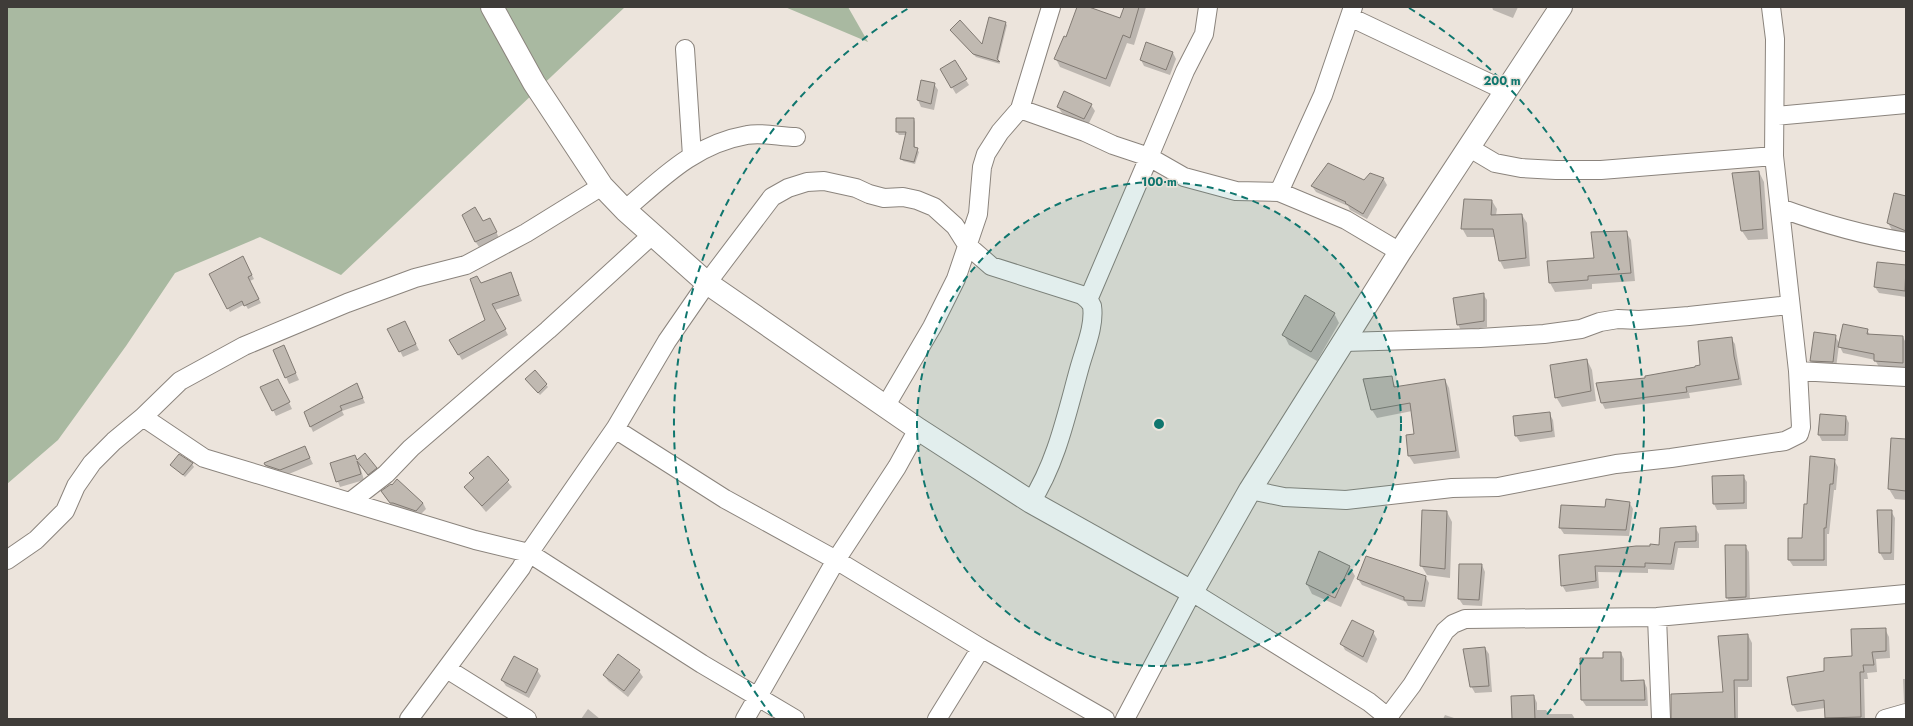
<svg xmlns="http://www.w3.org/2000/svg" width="1913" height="726" font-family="Jost,sans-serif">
<rect width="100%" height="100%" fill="#ece4dc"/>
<!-- green -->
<path fill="#a9b9a1" d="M7,7H625L341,275L260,237L175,273L126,346L58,440L7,484Z
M785,7H848L868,42Z"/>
<!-- shadow -->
<path fill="#0003" d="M1078,7H1086L1121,19L1125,7H1146L1134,45L1127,43L1110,87L1060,67L1056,59L1067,38Z
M1492,7H1518L1513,18L1493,10Z
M1005,23L1007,25L998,61L1000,64L976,57L953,33L983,46Z
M1173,53L1176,59L1170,75L1144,66L1141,60Z
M954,61L969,85L956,94L941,69Z
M922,81L934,84L938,90L934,110L921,107L918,100Z
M1091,105L1095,111L1088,125L1062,113L1058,107Z
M914,119L915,122V148L919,152L915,164L903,161L901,158L907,135H899L897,132Z
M1759,172L1764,182L1768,239L1748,240L1742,231Z
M1383,178L1387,185L1367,219L1350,210L1348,206L1316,192L1312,186Z
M1906,197V235L1892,230L1888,223Z
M1492,201L1497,209L1496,215H1522L1527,223L1530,266L1504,269L1500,261L1496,237H1467L1462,228Z
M490,219L499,238L479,247L475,241L482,222Z
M1626,232L1631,240L1635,281L1592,284V289L1555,292L1550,283L1548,262L1595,259Z
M243,257L254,279L250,281L261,303L248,309L245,304L230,312L210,274Z
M1878,263L1906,267V297L1879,293L1875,287Z
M511,274L522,301L495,310L508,335L462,360L450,340L486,321L480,285Z
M1483,294L1487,300V327L1461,331L1458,324Z
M1334,313L1339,323L1317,361L1289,345L1284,335Z
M408,328L419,350L403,357L400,351Z
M1867,330L1870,335L1903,337L1906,343V369L1879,367L1875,360L1843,353L1839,345L1836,368L1815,367L1811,361L1835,336L1840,344Z
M1731,338L1735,344L1742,385L1689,393L1690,398L1605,409L1602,403L1701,366Z
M284,347L299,380L289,384L286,377Z
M1587,360L1592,370L1596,401L1562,407L1556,397Z
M534,372L548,387L540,395L526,380Z
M1391,377L1396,388L1445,380L1449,388L1460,458L1414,464L1409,456L1407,436L1415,435L1412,411L1377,418L1372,410L1364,380Z
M357,384L365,403L342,411L344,415L313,432L305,413Z
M281,386L292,409L276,416L273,410Z
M1549,413L1553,420L1555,437L1520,442L1516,436Z
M1846,417L1849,423L1848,441H1822L1819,435Z
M1892,439L1906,440V500L1895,499L1889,489Z
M305,448L313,464L284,476L269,472L266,465Z
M488,458L512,487L486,512L466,488L474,480L471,473Z
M1834,460L1838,467L1836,490H1834L1829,534H1827V566H1793L1789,560L1803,539L1808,506Z
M357,461L376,468L380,474L372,480L359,463L364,480L340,487L331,464Z
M192,464L194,467L185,477L171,465Z
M1743,476L1747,482V509L1717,510L1714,504L1713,477Z
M397,480L423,503L426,509L419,516L394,508L385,497L382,492L392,487Z
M1629,502L1633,509L1629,536L1564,534L1560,528L1562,506L1606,508Z
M1878,511H1891L1895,518L1894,560H1884L1880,553Z
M1447,512L1452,522L1450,578L1427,575L1421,565Z
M1695,527L1699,534V548H1678L1674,570L1648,569V573L1598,572L1599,588L1566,592L1562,585L1560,556L1660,546Z
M1745,546L1749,552L1750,603L1730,604L1727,597Z
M1482,565L1485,572L1482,606L1463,605L1459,599Z
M1349,566L1355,576L1341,607L1312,594L1307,584Z
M1425,576L1429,583L1425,607L1408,606L1406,602L1362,585L1358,579Z
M1885,629L1889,637L1890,658L1876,659L1877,672L1867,673L1868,679H1864L1865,719H1827L1825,708L1797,712L1793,705L1788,678L1825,672L1853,657Z
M1373,632L1377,639L1367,663L1345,650L1342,644Z
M1748,635L1752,643V687H1738V719H1672L1724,693Z
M1485,648L1489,654L1492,692L1475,693L1471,686Z
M1621,653L1624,659V682L1644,681L1647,688L1648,706H1586L1582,700L1604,659Z
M537,670L541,676L529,698L506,686L502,680Z
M639,671L643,677L628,697L608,681L604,675Z
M1903,679H1906V706L1904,702Z
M1534,696L1537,703V710H1546L1549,714H1572L1575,719H1513Z
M588,709L600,719H581Z
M1445,715L1457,719H1443Z"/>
<!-- building -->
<path fill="#c0b9b1" stroke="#817a73" d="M1077,7H1089L1120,18L1124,7H1139L1130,38L1123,35L1106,79L1054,59L1064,36L1066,37Z
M989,17L1006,22L997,59L1000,62L973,54L950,30L960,20L982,44Z
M1146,42L1173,52L1166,70L1140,60Z
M955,60L967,79L951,88L940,69Z
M921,80L935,83L931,104L917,100Z
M1064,91L1092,104L1084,119L1057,107Z
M896,118H914V147L918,148L914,162L900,159L906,132H896Z
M1328,163L1364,180L1370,173L1384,178L1363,214L1345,203L1346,202L1311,186Z
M1759,171L1763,229L1741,231L1732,173Z
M1894,193L1906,196V231L1887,223Z
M1464,199L1492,200L1491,215L1522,214L1526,258L1499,261L1493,229H1461Z
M475,207L483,221L490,218L497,232L475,242L462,215Z
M1627,231L1631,273L1588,276V280L1549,283L1547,261L1594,258L1591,232Z
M243,256L252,275L248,277L259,299L244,306L242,301L227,309L209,274Z
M1877,262L1906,265L1905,291L1874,287Z
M511,272L519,295L492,304L506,329L458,355L449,340L485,320L470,279L477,276L481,283Z
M1484,293V321L1457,325L1453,298Z
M1305,295L1335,313L1311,352L1282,335Z
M405,321L416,344L399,352L387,329Z
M1843,324L1868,329L1867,334L1903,336V363L1874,361V354L1838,347Z
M1814,332L1836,335L1833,362L1810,361Z
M1732,337L1734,356L1739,379L1686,387L1687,392L1601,403L1596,383L1645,378V376L1695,367V366L1700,365L1698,341Z
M284,345L296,373L285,378L273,350Z
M1587,359L1591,391L1555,398L1550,365Z
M535,370L547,384L538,393L525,379Z
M1392,376L1394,387L1445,379L1456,451L1408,456L1406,435L1414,434L1410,403L1371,410L1363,379Z
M278,379L290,402L272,411L260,387Z
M357,383L363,398L340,406L342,410L310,427L304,412Z
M1550,412L1552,431L1515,436L1513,416Z
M1820,414L1846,416L1845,435H1818Z
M1891,438L1906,439V491L1888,489Z
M305,446L310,458L280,470L265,465L264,463Z
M365,453L377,468L368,475L357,461L361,474L336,482L330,463L355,455L357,460Z
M179,454L193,463L183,475L170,465Z
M488,456L509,480L482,506L464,487L474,478L469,473Z
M1810,456L1835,459L1833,484H1830L1826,528H1824V560H1788V538H1802L1804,504H1807Z
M1744,475V503L1713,504L1712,476Z
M397,479L423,503L416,511L393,503H390L381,491L391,484L392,485Z
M1606,499L1630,502L1626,530L1559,528L1561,505L1605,507Z
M1422,510L1447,511L1445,569L1420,566Z
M1877,510H1892L1891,553H1879Z
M1696,526V541L1675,542L1671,564L1645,563V567L1595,566L1596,581L1561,586L1559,555L1636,546H1650V544L1659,545L1660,528Z
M1725,545H1746V597L1726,598Z
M1319,551L1350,566L1335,598L1306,584Z
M1366,556L1426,576L1422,601L1404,600V597L1357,579Z
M1459,564H1482L1479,600L1458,599Z
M1352,620L1374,631L1363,657L1340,644Z
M1886,628V651L1872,652L1874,665H1863L1864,672H1860L1861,717L1825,718L1824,700L1792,705L1787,677L1824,671V658L1852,656L1851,629Z
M1748,634V680H1734L1735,719H1671V694L1723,692L1718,636Z
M1485,647L1489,686L1470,687L1463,649Z
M1603,652H1621V681L1644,680L1645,700H1581L1580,658H1603Z
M618,654L640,670L624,691L603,675Z
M514,656L538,669L526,693L501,680Z
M1534,695L1535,719H1512L1511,696Z"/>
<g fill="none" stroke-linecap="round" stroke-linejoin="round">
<defs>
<path id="minor" d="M1208,7L1204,34L1185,71L1149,157L1184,177L1236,191L1279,192
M1353,7L1323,95L1279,192L1346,220L1400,252
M1350,17L1506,91
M685,49L692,156
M1020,109L1085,132L1113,145L1149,157L1088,300
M1775,116L1906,104
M1468,147L1495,163L1521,168L1556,170H1601L1774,156
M1780,208C1821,223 1862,235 1906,242
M625,210C663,177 695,144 747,135C762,132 781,137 796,137
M1344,342L1480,338L1544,334L1581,329L1600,322L1618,319L1639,320L1689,316L1789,305
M1798,371L1906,377
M885,407L932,327L956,279L978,214L982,167L986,154L1000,132L1020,109L1051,7
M143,417L204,458L475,540L529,553L702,664L795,719
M615,429L725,499L836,560L981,648L1105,719
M1250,490L1284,497L1346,500L1452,488L1498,487L1616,464L1671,458L1785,441L1799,434L1801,427L1798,371L1774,156L1775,39L1771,7
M350,502L386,474L411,448L548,330L652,235
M7,560L36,540L65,511L76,486L92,463L114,441L143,417L180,381L244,346L347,303L415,278L466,265L526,233L602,186
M1657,617L1661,719
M447,669L527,719
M1388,717L1412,685L1445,631L1453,624L1465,619L1657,617L1906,594
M409,719L521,568L529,553L615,429L667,341L707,283L772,197L788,188L807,182L824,181L856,188L869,194L884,198L903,197L917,200L934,207L955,226L967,245L991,266L1082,295C1086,298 1090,301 1092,306C1095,325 1085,348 1080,366C1067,412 1057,462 1031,502
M745,719L836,560L897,467L918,429
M937,719L981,648
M1125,719L1192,592L1369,702L1390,719
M1885,719L1906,713"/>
<path id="tertiary" d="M492,7L534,83L602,186L625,210L707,283L918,429L1031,502L1192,592L1250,490L1400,252L1561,7"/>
</defs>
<!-- minor casing -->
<use href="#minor" stroke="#8b847d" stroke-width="20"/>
<!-- tertiary casing -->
<use href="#tertiary" stroke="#8b847d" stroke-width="24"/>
<!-- minor -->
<use href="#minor" stroke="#fff" stroke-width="18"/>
<!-- tertiary -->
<use href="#tertiary" stroke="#fff" stroke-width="22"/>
</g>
<!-- distance rings -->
<circle cx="1159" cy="424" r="242" fill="#0f766e" fill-opacity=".12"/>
<g fill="none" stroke="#0f766e" stroke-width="2" stroke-dasharray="7 5">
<circle cx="1159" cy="424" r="242"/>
<path d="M772 716A485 485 0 0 1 909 8M1409 8A485 485 0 0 1 1546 716"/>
</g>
<circle cx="1159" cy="424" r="6" fill="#0f766e" stroke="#ece4dc" stroke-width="2"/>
<g font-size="12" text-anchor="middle" font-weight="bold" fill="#0f766e" stroke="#ece4dc" stroke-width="3" stroke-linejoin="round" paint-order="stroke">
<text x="1502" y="85">200 m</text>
<text x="1159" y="186">100 m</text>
</g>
<!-- border -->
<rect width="1913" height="726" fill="none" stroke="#3f3c39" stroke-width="16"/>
</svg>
